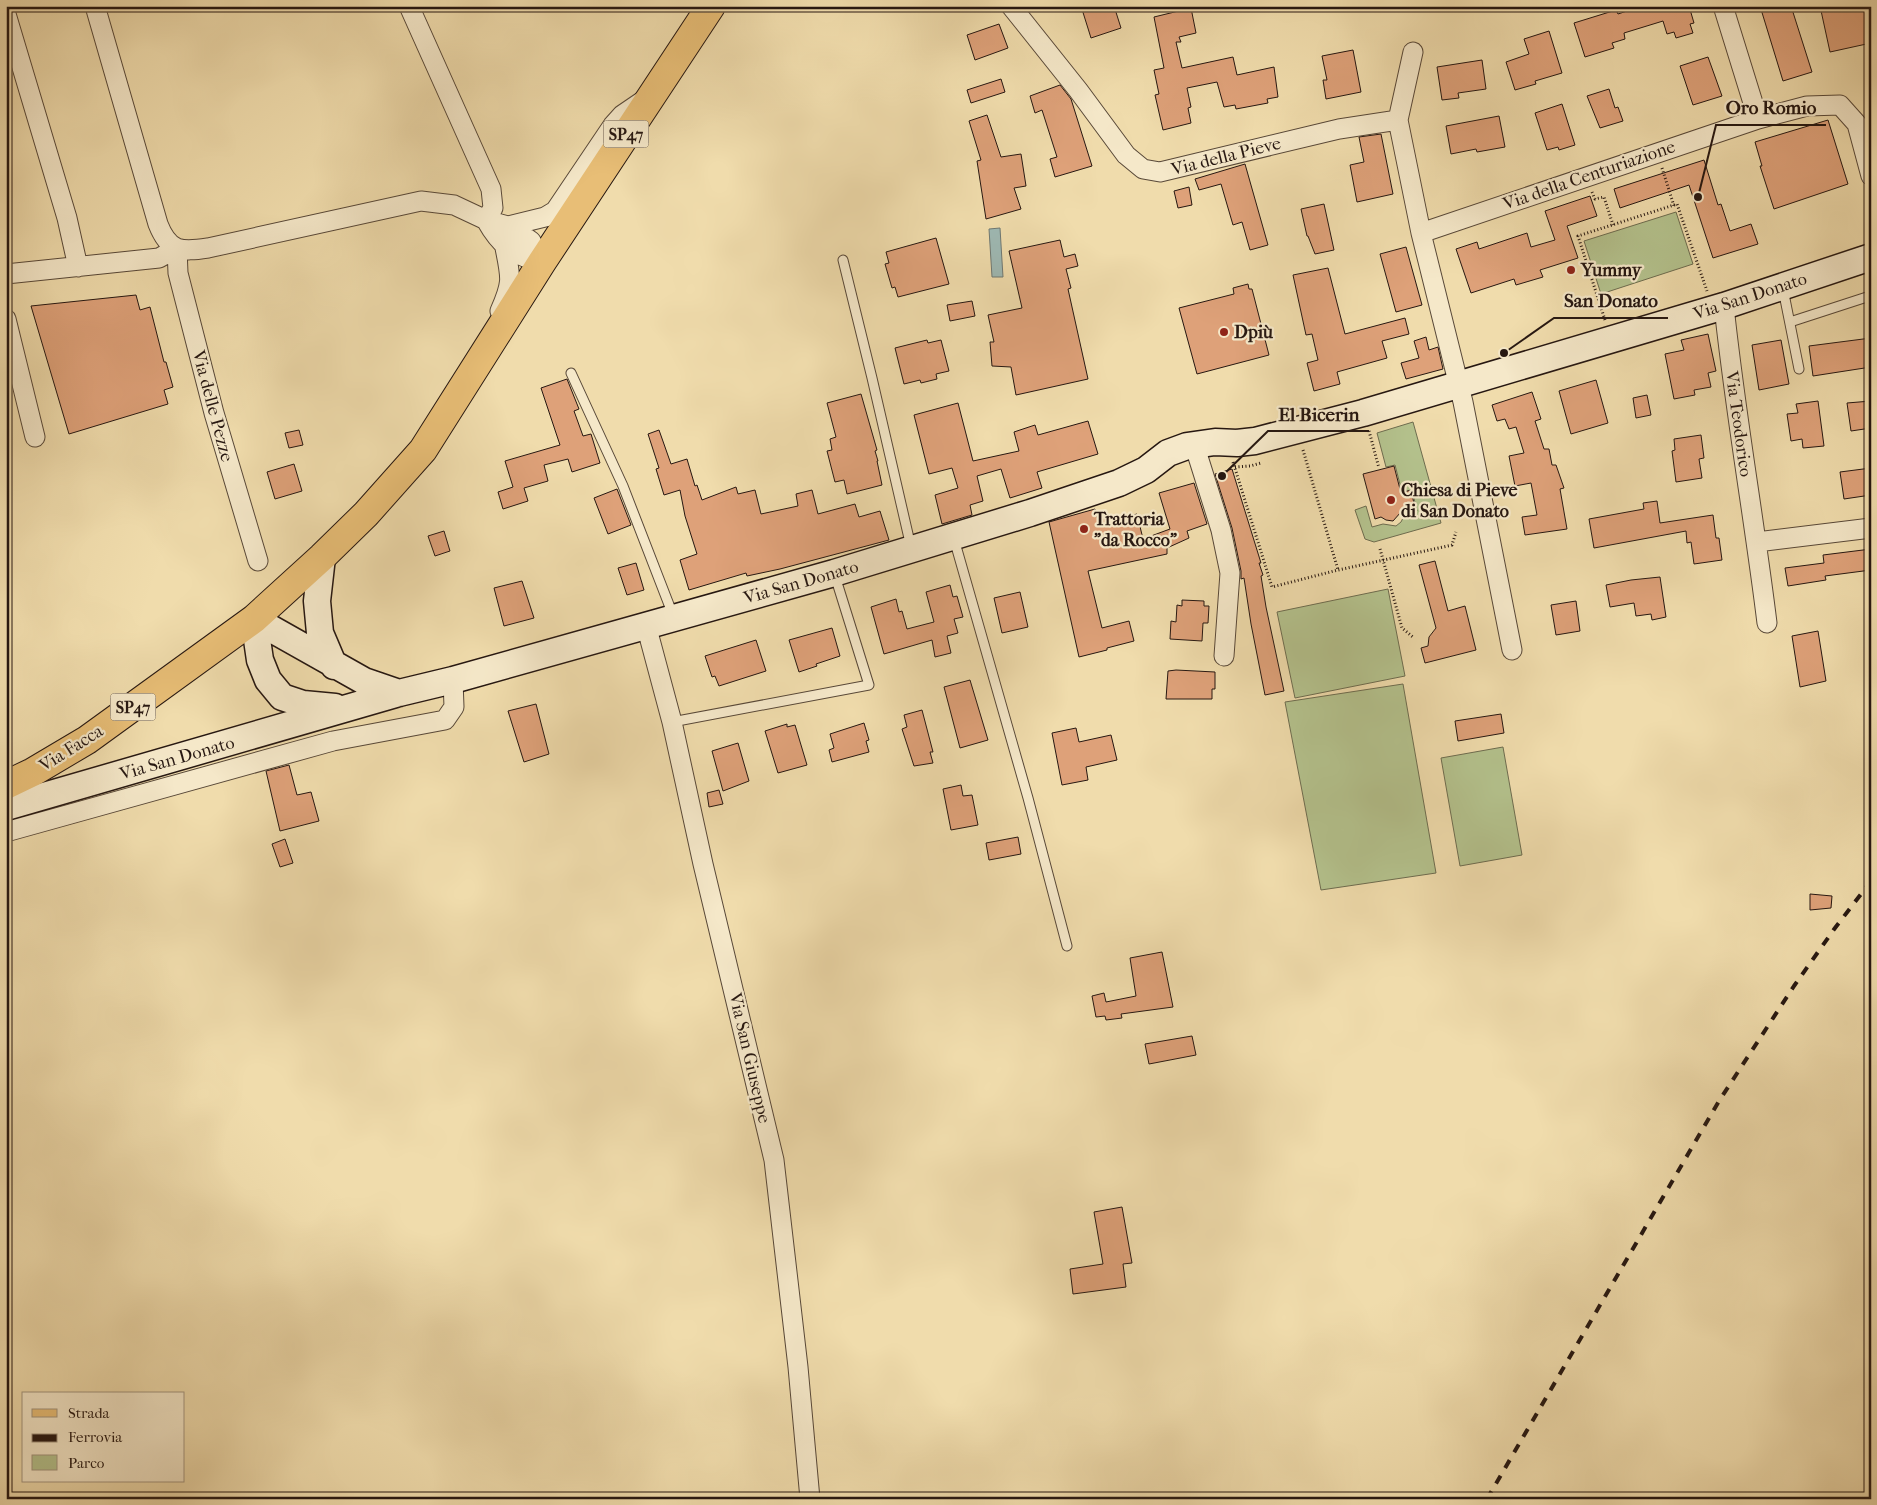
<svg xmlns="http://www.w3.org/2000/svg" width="1877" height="1505" font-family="'IM FELL French Canon',serif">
<rect width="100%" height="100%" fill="#f0dcac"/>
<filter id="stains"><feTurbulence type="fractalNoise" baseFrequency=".004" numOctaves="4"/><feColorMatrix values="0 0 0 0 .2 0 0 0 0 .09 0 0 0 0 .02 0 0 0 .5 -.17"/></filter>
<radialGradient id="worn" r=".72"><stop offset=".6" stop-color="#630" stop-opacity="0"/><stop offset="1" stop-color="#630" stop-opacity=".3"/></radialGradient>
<!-- green -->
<path fill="#b4c28d" stroke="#6d6c4f" d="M1676,212L1693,264L1601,294L1584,241Z
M1413,422L1441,523L1374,542L1365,539L1355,510L1366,506L1372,527L1383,524L1396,526L1401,522L1404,516L1417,511L1412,490L1402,492L1395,465L1386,467L1377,433Z
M1388,589L1405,676L1295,698L1277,612Z
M1403,684L1436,873L1321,890L1285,702Z
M1503,747L1522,855L1460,866L1441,758Z"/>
<!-- water -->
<path fill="#9eb9b4" stroke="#6e7873" d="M1000,228L1003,277H992L989,229Z"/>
<!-- building -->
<path fill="#dea179" stroke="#261711" d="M1081,6H1114L1121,28L1091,38Z
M1642,6H1689L1694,23L1690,24L1693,33L1676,38L1674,32L1667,34L1663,21L1624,33L1625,39L1612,43L1614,48L1585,57L1574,23L1616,10L1618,14Z
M1760,6H1791L1812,72L1783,81Z
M1820,6H1871V43L1830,52Z
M1191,8L1196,33L1179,37L1181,42H1176L1182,68L1233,57L1237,75L1274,67L1278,97L1267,99L1268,103L1236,109L1235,105L1224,107L1217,82L1187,88L1191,107L1188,108L1191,123L1163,130L1155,95L1159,94L1154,70L1164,68L1154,17Z
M999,24L1008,48L975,60L967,35Z
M1549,31L1562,73L1535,81L1536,84L1515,90L1506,62L1529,54L1524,39Z
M1353,50L1361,92L1326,99L1323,80H1327L1322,56Z
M1708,57L1722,96L1693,105L1680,66Z
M1482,60L1486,89L1458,93L1459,98L1442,100L1437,67Z
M1001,79L1005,92L971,103L967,90Z
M1060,85L1071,99L1092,166L1055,177L1050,159L1057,157L1042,110L1035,113L1030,96Z
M1609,89L1615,108L1618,107L1623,121L1600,128L1587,96Z
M1562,104L1575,145L1559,150L1558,147L1547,150L1535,113Z
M987,115L1001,157L1021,154L1026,186L1014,188L1021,209L986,219L977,161L981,160L969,121Z
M1499,116L1505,147L1477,152L1476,149L1451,154L1446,126Z
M1828,120L1848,184L1774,209L1760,166H1762L1755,142Z
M1381,134L1393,194L1357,202L1350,165L1364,162L1359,137Z
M1704,160L1718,205L1721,204L1730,231L1751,224L1758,244L1713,258L1689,185L1620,208L1614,189Z
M1245,164L1268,245L1250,250L1242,222L1233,225L1221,184L1199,190L1195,179Z
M1189,187L1192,205L1178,208L1174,191Z
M1590,196L1597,216L1567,226L1578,258L1540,270L1543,277L1516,285L1514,279L1471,293L1456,249L1477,242L1479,249L1527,233L1531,247L1555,240L1545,211Z
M1324,204L1334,250L1315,254L1308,236H1307L1301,209Z
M936,238L949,284L898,297L895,287L892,288L885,264L889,263L886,252Z
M1060,240L1064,257L1075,254L1078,266L1066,269L1071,288L1068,289L1088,379L1016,395L1011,367L992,366L990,342H994L988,315L1022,308L1009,251Z
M1406,247L1422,305L1396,312L1380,254Z
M1328,268L1345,334L1405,318L1409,334L1382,341L1387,358L1337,372L1340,384L1314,391L1307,363L1318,360L1312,334L1306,335L1293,275Z
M1248,284L1249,289H1252L1269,355L1197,374L1179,308L1234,294L1233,288Z
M136,295L140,310L150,307L164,362H166L173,387L164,390L168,404L69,434L31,306Z
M972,301L975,316L950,321L947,305Z
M1708,334L1716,371L1708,373L1711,387L1694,390L1695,395L1674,399L1665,354L1684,350L1681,340Z
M1426,337L1429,350L1438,347L1443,369L1406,379L1401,363L1419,358L1414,341Z
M1871,338V367L1813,376L1809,346Z
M927,340L928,343L941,340L949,371L936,374L937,379L921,383L920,380L904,384L895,348Z
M1781,340L1789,384L1759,390L1752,345Z
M567,379L579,409L574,411L583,436L591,434L600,463L572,472L568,459L544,465L548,481L524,488L528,501L503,509L498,492L513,487L505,461L560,445L541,388Z
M1596,380L1608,423L1571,434L1559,391Z
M1532,392L1541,419L1535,421L1544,449H1549L1552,465H1556L1564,488L1560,489L1567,529L1525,535L1522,517L1537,515L1531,483L1515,486L1509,456L1524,453L1516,427L1509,429L1505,419L1497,421L1492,405Z
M861,394L877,450L875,451L878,461H877L882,485L847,494L844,480L835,482L827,451L832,450L830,439L836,437L827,403Z
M1647,395L1651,415L1636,418L1633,398Z
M1818,401L1824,446L1803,448L1802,439L1791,441L1787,414L1798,413L1796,404Z
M1871,401V428L1851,431L1847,403Z
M958,403L973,461L1019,451L1014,432L1035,425L1038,435L1088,421L1098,454L1037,472L1042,488L1010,498L1001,469L977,476L983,501L970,505L972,515L942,524L935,495L958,488L952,468L929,474L914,415Z
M299,430L303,445L289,448L285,433Z
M659,430L671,464L687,459L695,486L697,485L702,500L736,487L738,494L755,490L761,514L798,506L796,494L812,490L818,514L855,504L859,517L880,511L889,540L780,569L747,576L746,573L689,590L680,560L697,554L685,516L680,490L664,495L656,469L659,468L648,434Z
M1701,435L1704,458L1699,459L1702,478L1676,482L1672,451L1675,450L1674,439Z
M294,464L302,491L275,499L267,472Z
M1394,466L1401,493L1411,490L1415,508L1401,512L1393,521L1386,520L1381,517L1375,519L1363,474Z
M1871,468V495L1844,499L1840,472Z
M1232,469L1261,563H1259L1263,575L1261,576L1266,607L1284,691L1265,695L1251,624L1244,578L1241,579V571L1232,528L1215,474Z
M1194,483L1207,524L1187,531L1189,538L1167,548V554L1088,571L1102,628L1129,621L1134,641L1107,648V650L1079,657L1049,522L1095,509L1098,520L1105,518L1106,522L1137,514L1143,539L1170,529L1159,493Z
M617,489L631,525L608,534L594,498Z
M1657,501L1660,523L1713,515L1716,538H1719L1722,560L1694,564L1691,542L1687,543L1686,531L1594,548L1589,519L1644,509L1643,503Z
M444,531L450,551L435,556L428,536Z
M1871,549V570L1825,576L1826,580L1788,586L1785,568L1824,563L1823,555Z
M1435,561L1448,611L1465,606L1476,650L1425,663L1421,648L1428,646L1429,637L1436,628L1419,565Z
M636,563L644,590L627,595L618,568Z
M1660,577L1666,617L1652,620L1651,614L1636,616L1634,603L1610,607L1606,585L1631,580Z
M522,581L534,618L504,626L494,588Z
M950,585L953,597L957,596L963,617L954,619L958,633L947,636L951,653L935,657L932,640L884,654L871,607L896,599L899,612L902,611L907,629L934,622L926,592Z
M1020,592L1028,627L1002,633L994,598Z
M1182,600L1204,601V606H1209L1208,623H1203L1202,641L1170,639L1171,621L1176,622L1177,605L1182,606Z
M1576,601L1580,631L1556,635L1551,605Z
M832,628L840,656L816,664L817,666L799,672L789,640Z
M1818,631L1826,681L1800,687L1792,636Z
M756,640L766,671L719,686L715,676L712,677L705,656Z
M1176,670L1215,672V689H1212V699H1166L1168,671Z
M970,680L988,740L960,748L944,687Z
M536,704L549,754L524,762L508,711Z
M922,710L933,752H930L933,763L914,766L902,729L907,727L904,715Z
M1501,714L1504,733L1458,741L1455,721Z
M864,723L869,740L866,741L869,752L832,762L829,750L834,748L830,734Z
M787,724V727L795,725L807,765L778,773L765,731Z
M1076,728L1079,742L1111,735L1117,760L1086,767L1088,780L1062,785L1052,733Z
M738,743L749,781L723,791L712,751Z
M289,765L297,795L311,792L319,821L280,831L266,771Z
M961,785L963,796L972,795L978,825L951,830L943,789Z
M719,790L723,804L709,807L707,793Z
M1018,837L1021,854L989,860L986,843Z
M285,839L293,863L280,867L272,844Z
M1810,894L1832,896L1831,908L1810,910Z
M1162,952L1173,1007L1121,1014L1122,1018L1106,1020L1105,1016L1096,1017L1092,996L1104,993L1106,1002L1136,996L1130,958Z
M1192,1036L1196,1055L1149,1064L1145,1044Z
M1122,1207L1132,1263L1123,1264L1126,1287L1073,1294L1070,1269L1103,1264L1094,1212Z"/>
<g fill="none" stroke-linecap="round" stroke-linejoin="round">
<defs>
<path id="lane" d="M843,260L872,378L911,547
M1783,289L1799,369
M1790,322L1870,296
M571,373L623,486L673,615
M954,539L1028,798L1067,946
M672,722L869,685L835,576"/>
<path id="street" d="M95,6L158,224C169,252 181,252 208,248L421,201L454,205L486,220L511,227L531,241L542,262
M409,6L491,189L493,208L486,220
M1011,6L1078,90L1126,155L1143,169L1160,172L1339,129L1398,120
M1723,6L1758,119
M6,14L67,218L78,267
M1413,52L1398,120L1421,233L1463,402L1512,650
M486,220C500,245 513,256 542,262
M508,226L545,217L555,211L613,125L622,115L644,100
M1421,233L1758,119L1807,106L1840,105L1857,124L1871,176
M177,248L178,273L214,413L258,561
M6,274L159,258L177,248
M1724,306C1735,412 1754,517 1767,623
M500,311C513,282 511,278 505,248
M6,319L35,437
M1194,444L1221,530L1230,573L1224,656
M1757,542L1871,528
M646,625L672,722L703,864L774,1160L798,1367L810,1499
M6,832L333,741L445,720L454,707L453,680"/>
<path id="secondary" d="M322,557L317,601L320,633L334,666
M254,619L364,681L399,693
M254,619L260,660L268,680L282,697L303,704L335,707
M6,807L399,693L453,680L834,573L1030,513L1119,483L1146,470L1168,453L1187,446L1215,442L1237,443L1255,441L1363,413L1724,306L1871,257"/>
<path id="primary" d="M6,785L33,772L87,740L254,619L322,557L366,514L423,450L542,262L711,6"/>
</defs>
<!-- lane casing -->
<use href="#lane" stroke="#584838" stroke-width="11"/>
<!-- street casing -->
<use href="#street" stroke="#584838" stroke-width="21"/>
<!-- secondary casing -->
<use href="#secondary" stroke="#261711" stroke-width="29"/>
<!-- primary casing -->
<use href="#primary" stroke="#261711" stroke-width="30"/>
<!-- path -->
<path stroke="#261711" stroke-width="3" stroke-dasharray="1 2.5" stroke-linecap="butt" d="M1662,168L1674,206
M1592,192L1595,199L1604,197L1613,225
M1605,320L1578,236L1677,204L1707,291
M1369,431L1379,468
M1303,450L1338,570
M1233,462L1272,587L1338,570L1452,545L1456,532
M1235,467L1250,466L1261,463
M1380,549L1402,628L1414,638"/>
<!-- lane -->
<use href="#lane" stroke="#f5e8c9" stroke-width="9"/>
<!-- street -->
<use href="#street" stroke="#f5e8c9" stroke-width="19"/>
<!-- secondary -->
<use href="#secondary" stroke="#f5e8c9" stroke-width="26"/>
<!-- primary -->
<use href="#primary" stroke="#e8be76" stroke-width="28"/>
<!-- rail -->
<path stroke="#261711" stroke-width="4" stroke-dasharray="9 9" stroke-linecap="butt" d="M1487,1499L1719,1101L1794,986L1835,928L1871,881"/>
</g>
<!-- markers -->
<g fill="#8f2418" stroke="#f5e8c9" stroke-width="2">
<circle cx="1571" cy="270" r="5"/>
<circle cx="1224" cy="332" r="5"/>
<circle cx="1391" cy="500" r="5"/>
<circle cx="1084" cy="529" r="5"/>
</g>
<g text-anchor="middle" stroke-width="4.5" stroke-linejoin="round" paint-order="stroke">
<!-- shield labels -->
<g fill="#f5e8c9" stroke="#645648" stroke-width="1">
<rect x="603.5" y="120.5" width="45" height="27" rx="4"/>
<rect x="110.5" y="693.5" width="45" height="27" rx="4"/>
</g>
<g font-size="16" font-weight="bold" fill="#261711">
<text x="626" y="140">SP47</text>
<text x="133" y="713">SP47</text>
</g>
<!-- street labels -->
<g font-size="18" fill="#261711" stroke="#f5e8c9">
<text transform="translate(1226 156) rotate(-14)" y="6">Via della Pieve</text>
<text transform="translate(1589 175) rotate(-19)" y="6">Via della Centuriazione</text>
<text transform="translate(1750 296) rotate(-18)" y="6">Via San Donato</text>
<text transform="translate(213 406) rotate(75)" y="6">Via delle Pezze</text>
<text transform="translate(1739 424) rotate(82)" y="6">Via Teodorico</text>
<text transform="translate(801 582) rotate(-16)" y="6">Via San Donato</text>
<text transform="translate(71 748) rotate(-32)" y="6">Via Facca</text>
<text transform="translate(177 758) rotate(-16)" y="6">Via San Donato</text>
<text transform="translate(750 1058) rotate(77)" y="6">Via San Giuseppe</text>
</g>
<!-- poi labels -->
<g font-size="18" font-weight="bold" fill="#261711" stroke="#f5e8c9" text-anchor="start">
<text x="1581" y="276">Yummy</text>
<text x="1234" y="338">Dpiù</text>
<text x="1401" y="496">Chiesa di Pieve<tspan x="1401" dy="21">di San Donato</tspan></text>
<text x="1094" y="525">Trattoria<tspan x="1094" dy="21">"da Rocco"</tspan></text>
</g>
</g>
<!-- callouts -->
<path fill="none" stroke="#261711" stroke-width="2" d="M1698 197L1716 125H1826M1504 353L1554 318H1668M1222 476L1268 431H1369"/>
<g fill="#261711" stroke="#f5e8c9" stroke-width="2">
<circle cx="1698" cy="197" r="5"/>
<circle cx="1504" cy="353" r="5"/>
<circle cx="1222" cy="476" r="5"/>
</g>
<g font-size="19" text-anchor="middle" font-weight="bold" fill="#261711" stroke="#f5e8c9" stroke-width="4.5" stroke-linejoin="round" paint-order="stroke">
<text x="1771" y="114">Oro Romio</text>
<text x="1611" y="307">San Donato</text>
<text x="1319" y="421">El Bicerin</text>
</g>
<!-- margin -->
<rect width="1877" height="1505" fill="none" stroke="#f0dcac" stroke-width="25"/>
<rect x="8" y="8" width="1862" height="1490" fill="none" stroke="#261711" stroke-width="2.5"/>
<rect x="12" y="12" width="1852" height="1480" fill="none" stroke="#261711"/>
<!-- legend -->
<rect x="22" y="1392" width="162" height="90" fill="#f5e8c9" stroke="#a2947f"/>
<rect x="32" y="1409" width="25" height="8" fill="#e8be76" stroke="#a2947f"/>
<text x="68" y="1418" font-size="15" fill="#261711">Strada</text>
<rect x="32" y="1434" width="25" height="8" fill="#261711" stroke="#a2947f"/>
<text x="68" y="1442" font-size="15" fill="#261711">Ferrovia</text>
<rect x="32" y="1455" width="25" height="15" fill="#b4c28d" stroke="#a2947f"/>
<text x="68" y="1468" font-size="15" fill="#261711">Parco</text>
<rect width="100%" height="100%" filter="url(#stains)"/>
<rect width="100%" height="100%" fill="url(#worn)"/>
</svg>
